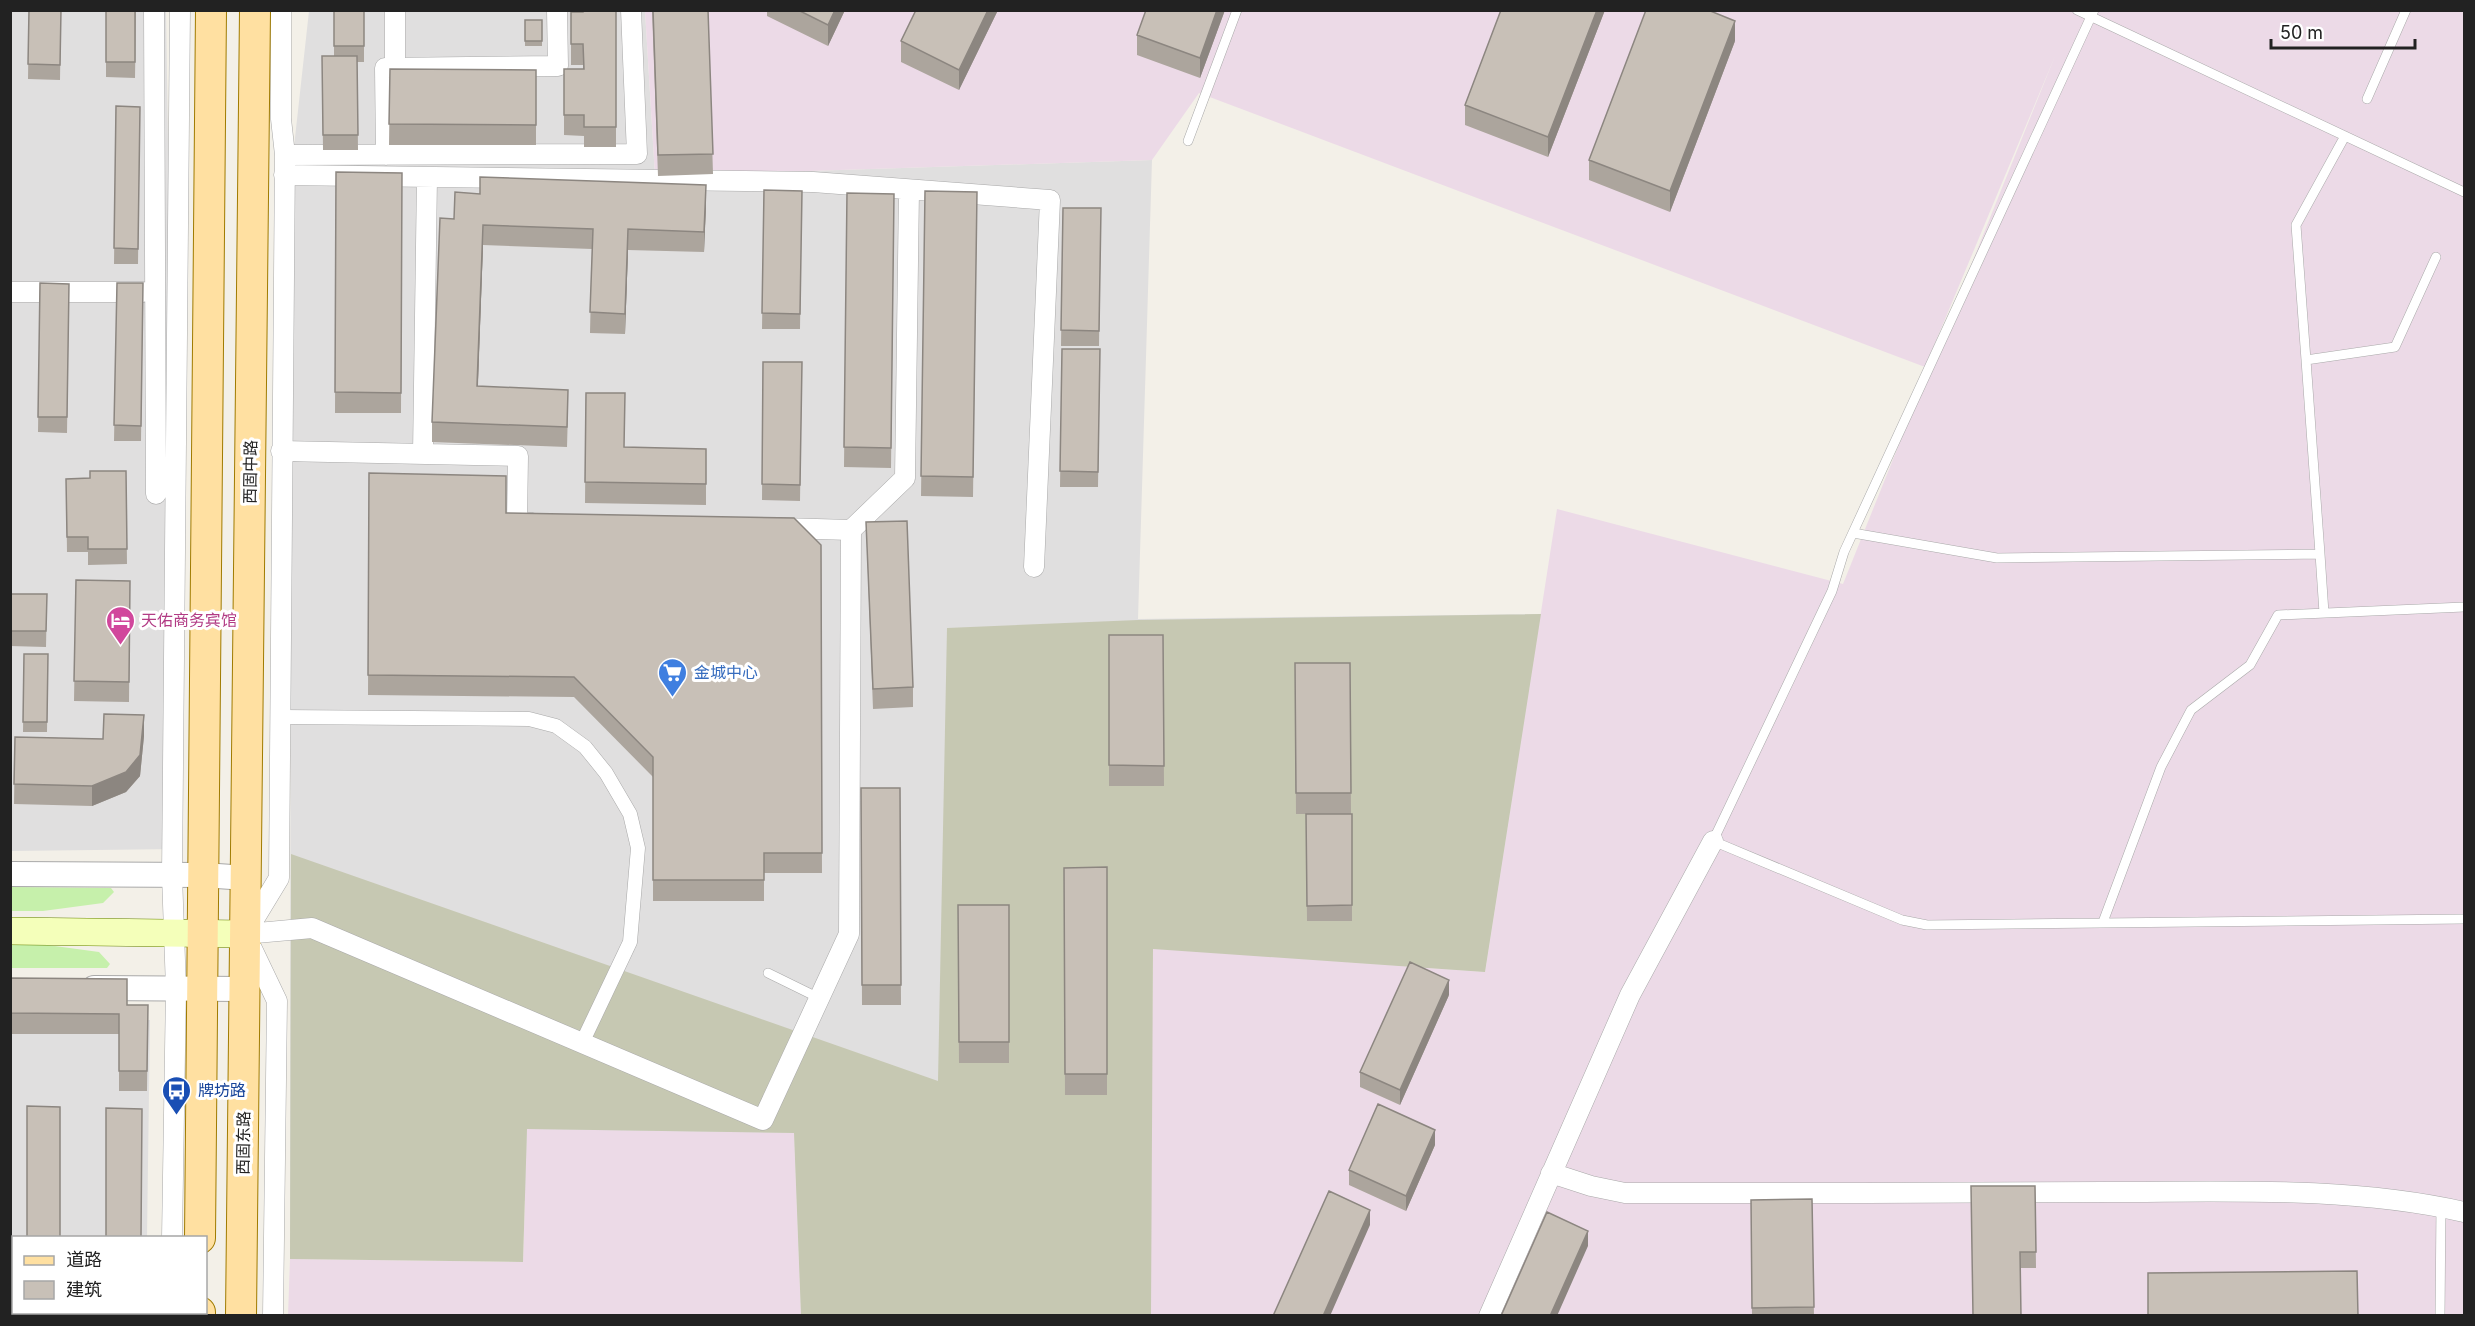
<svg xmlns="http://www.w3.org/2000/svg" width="2475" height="1326" font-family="Inter,'Noto Sans SC',sans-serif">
<rect width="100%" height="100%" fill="#f3f0e8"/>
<!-- residential -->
<path fill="#e0dfdf" d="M10,11H166L179,849L11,851Z
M309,11H645L655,176L1152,160L1138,619L1541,614L1485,972L1153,949L801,1315L794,1134L290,1259L291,174Z
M11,1019L150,1020L147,1237L14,1238V1312H146V1315L11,1316Z"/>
<!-- industrial -->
<path fill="#ecdae7" d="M645,11H2464V1315H1148L1153,948L1485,972L1557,509L1843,584L2055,56L1925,367L1199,93L1152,160L655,176Z
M527,1129L794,1133L801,1315L288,1316L290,1259L523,1262Z"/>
<!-- construction -->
<path fill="#c6c8b2" d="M1541,614L1485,972L1153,949L1151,1315H801L794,1133L527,1129L523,1262L290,1259L291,854L938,1081L947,628L1138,620Z"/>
<!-- grass -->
<path fill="#c6f0ab" d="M11,887L111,888L114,892L103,903L43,911H11Z
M11,944H40L99,952L110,964L107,968H11Z"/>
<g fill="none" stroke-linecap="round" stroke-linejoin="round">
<defs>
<path id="service" d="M2077,10L2464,192
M2094,10L1844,552L1832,591L1713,841L1902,920L1927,925L2464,919
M2367,99L2406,10
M1188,141L1237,10
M2306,360L2296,225L2345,136
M1853,533L1997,558L2320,554L2306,360L2395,347L2436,257
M2320,554L2324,613
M2103,922L2161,767L2191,710L2250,665L2278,615L2464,607
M768,973L819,998
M2440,1316L2441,1206"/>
<path id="pedestrian" d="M281,717L529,719L556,726L585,747L606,773L630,814L638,848L630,942L582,1043"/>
<path id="minor" d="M154,10L156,494
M395,10V68
M285,155L637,154L631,10
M386,155L385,68L558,66L557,10
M284,175L813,182L1050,200L1034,567
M10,292H143
M281,451L518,456L517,522L532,523
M423,454L427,177
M781,528L851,530L905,478L909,190
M245,934L312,928L763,1120L849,934L851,530
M1551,1173L1591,1186L1625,1193C1786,1193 1946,1193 2107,1192C2225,1192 2349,1186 2464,1212
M172,1238L176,989L172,875L180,10
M171,1316V1312
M273,1316L277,1001L245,934L279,878L285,155L281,119V10
M1489,1316L1630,995L1713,841"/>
<path id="tertiary" d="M10,874L203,875L246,878
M94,988L245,989"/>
<path id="secondary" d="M10,931L245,934"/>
<path id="primary" d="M200,1238L211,10
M200,1316V1312
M241,1316L255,10"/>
</defs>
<!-- service casing -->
<use href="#service" stroke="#a9a9a9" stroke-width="10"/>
<!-- pedestrian casing -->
<use href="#pedestrian" stroke="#a9a9a9" stroke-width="15"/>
<!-- minor casing -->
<use href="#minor" stroke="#a9a9a9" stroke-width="21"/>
<!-- tertiary casing -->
<use href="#tertiary" stroke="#a9a9a9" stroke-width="26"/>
<!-- secondary casing -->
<use href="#secondary" stroke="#668200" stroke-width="28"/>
<!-- primary casing -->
<use href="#primary" stroke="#a07b00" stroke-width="32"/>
<!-- service -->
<use href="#service" stroke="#fff" stroke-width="9"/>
<!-- pedestrian -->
<use href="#pedestrian" stroke="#fff" stroke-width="14"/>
<!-- minor -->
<use href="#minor" stroke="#fff" stroke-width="20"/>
<!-- tertiary -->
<use href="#tertiary" stroke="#fff" stroke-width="24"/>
<!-- secondary -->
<use href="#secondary" stroke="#f4ffba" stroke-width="27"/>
<!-- primary -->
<use href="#primary" stroke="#ffe0a1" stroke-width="30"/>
</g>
<!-- wall -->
<path fill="#aca59d" d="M29,10H61L60,80L28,79Z
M106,10H136L135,78L106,77Z
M334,10H364V62H357L358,150H323L322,56H334Z
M616,10V147H584V136L564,135V69H583V65H571V12Z
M652,10H708L713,174L658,176Z
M767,10H845L828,46L767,16Z
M998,10L959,90L901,62V41Z
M1146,10H1225L1200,78L1137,55V35Z
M1501,10H1605L1548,157L1465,125V105Z
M525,20H542V46H525Z
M1735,41L1670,212L1589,180V160Z
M390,69L536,70V145H389Z
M116,106L140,107L138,264H114Z
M336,172L402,173L401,413H335Z
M764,190L802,191L800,329H762Z
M925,191L977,192L973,497L921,496Z
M847,193L894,194L891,468L844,467Z
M706,205L704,252L628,250L625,334L590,333L592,249L483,245L478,386L568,410L567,447L432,442V422L454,219Z
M1063,208H1101L1099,346H1061Z
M40,283L69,284L67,433L38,432Z
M117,283H143L141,441H114Z
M1062,349H1100L1098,487H1060Z
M763,362H802L800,501L762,500Z
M586,393L624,447L706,449V505L585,503Z
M126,471L127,564L88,565V552H67L66,479L90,478Z
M369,473L506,513L821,545L822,873H764V901H653V777L574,697L368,695Z
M866,522L913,687V707L873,709Z
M76,580L130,581L129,702L74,701Z
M10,594H47L46,647L10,646Z
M1109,635H1163L1164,786H1109Z
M24,654H48L47,732H23Z
M1295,663H1350L1351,814H1296Z
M144,736L140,776L126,792L92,806L14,804L15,737L103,739Z
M861,788H900L901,1005H862Z
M1306,814H1352V921H1307Z
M1107,867V1095H1065L1064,868Z
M958,905H1009V1063H959Z
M10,978L127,1005H148L147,1091H119V1034H10Z
M1449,995L1400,1105L1360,1087V1072Z
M1435,1145L1406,1211L1349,1185V1170Z
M2035,1186L2036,1268H2020L1973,1316Z
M1812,1199L1814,1316H1752L1751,1200Z
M27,1312H60V1316H27Z
M106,1312H141V1316H106Z"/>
<!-- shaded-wall -->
<path fill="#8c8680" d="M835,10H845L828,46V25Z
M988,10H998L959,90V70Z
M1217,10H1225L1200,78V58Z
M1597,10H1605L1548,157V137Z
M1735,21V41L1670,212V191Z
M706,185V205L704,252V232Z
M483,225V245L477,407V386Z
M628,229V250L625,334V314Z
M144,715V736L140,776L126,792L92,806V786Z
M1449,980V995L1400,1105V1090Z
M1435,1130V1145L1406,1211V1196Z
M1370,1210V1225L1330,1316H1323Z
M1588,1231V1246L1557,1316H1550Z"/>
<!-- building -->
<path fill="#c8c0b7" stroke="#8c8680" stroke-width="1.5" d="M29,10H61L60,65L28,64Z
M106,10H135V62H106Z
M334,10H364V46H334Z
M583,10H616V127H584V115H564V69H584L583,44H571V12H583Z
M653,10H708L713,154L658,155Z
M798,10H835L828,25Z
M916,10H988L959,70L901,41Z
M1146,10H1217L1200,58L1137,35Z
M1501,10H1597L1548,137L1465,105Z
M1646,10H1708L1735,21L1670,191L1589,160Z
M525,20H542V41H525Z
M322,56H357L358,135H323Z
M390,69L536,70V125L389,124Z
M116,106L140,107L138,249L114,248Z
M336,172L402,173L401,393L335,392Z
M480,177L706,185L704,232L628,229L625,314L590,312L593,229L483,225L477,386L568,390L567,427L432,422L440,218L454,219L455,192L480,194Z
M764,190L802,191L800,314L762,313Z
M925,191L977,192L973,477L921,476Z
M847,193L894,194L891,448L844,447Z
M1063,208H1101L1099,331L1061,330Z
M40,283L69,284L67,417H38Z
M117,283H143L141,426L114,425Z
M1062,349H1100L1098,472L1060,471Z
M763,362H802L800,485L762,484Z
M586,393H625L624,447L706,449V484L585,482Z
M90,471H126L127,549H88V537H67L66,479L90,478Z
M369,473L506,476V513L794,518L821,545L822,853H764V880H653V757L574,677L368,675Z
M907,521L913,687L873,689L866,522Z
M76,580L130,581L129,682L74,681Z
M10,594H47L46,631H10Z
M1109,635H1163L1164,766L1109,765Z
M24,654H48L47,722H23Z
M1295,663H1350L1351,793H1296Z
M104,714L144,715L140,755L126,772L92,786L14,784L15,737L103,739Z
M861,788H900L901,985H862Z
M1306,814H1352V905L1307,906Z
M1107,867V1074H1065L1064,868Z
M958,905H1009V1042H959Z
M1410,962L1449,980L1400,1090L1360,1072Z
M10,978L127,979V1005H148L147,1071H119V1014L10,1013Z
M1378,1104L1435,1130L1406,1196L1349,1170Z
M27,1106L60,1107V1238H27Z
M106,1108L142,1109L141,1238H106Z
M1971,1186H2035L2036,1252H2020L2021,1316H1973Z
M1329,1191L1370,1210L1323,1316H1273Z
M1812,1199L1814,1307L1752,1308L1751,1200Z
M1547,1212L1588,1231L1550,1316H1501Z
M2357,1271L2358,1316H2148V1273Z"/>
<!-- icons -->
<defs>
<symbol id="hotel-pin" viewBox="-11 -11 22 30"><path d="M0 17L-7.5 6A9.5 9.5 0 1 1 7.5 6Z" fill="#d1479c" stroke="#fff"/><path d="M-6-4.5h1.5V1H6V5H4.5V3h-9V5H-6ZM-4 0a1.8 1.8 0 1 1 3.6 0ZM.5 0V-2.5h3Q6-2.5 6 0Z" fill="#fff"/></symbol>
<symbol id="supermarket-pin" viewBox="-11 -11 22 30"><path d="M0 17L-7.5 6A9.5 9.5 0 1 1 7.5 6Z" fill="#3f7fe0" stroke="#fff"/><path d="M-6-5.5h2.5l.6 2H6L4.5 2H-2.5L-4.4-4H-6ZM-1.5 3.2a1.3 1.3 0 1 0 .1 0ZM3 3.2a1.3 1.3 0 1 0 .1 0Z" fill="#fff"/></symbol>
<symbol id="bus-pin" viewBox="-11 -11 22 30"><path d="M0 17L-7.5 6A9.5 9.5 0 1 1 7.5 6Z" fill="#1a4fb4" stroke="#fff"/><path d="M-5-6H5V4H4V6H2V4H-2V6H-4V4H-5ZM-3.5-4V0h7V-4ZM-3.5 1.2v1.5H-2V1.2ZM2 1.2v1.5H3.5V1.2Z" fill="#fff"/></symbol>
</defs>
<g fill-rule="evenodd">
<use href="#hotel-pin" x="104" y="604" width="33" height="45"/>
<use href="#supermarket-pin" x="656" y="656" width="33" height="45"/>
<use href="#bus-pin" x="160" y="1074" width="33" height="45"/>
</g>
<g text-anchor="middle" stroke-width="6" stroke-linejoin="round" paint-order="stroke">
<!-- street labels -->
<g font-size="16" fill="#222" stroke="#fff">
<text transform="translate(250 472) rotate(-89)" y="6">西固中路</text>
<text transform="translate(243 1143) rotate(-89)" y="6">西固东路</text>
</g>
<!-- hotel labels -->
<g font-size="16" fill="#b23c85" stroke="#fff" text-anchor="start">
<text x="141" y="626">天佑商务宾馆</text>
</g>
<!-- shop labels -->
<g font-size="16" fill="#366cbe" stroke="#fff" text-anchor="start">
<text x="694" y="678">金城中心</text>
</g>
<!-- transit labels -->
<g font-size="16" fill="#164399" stroke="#fff" text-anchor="start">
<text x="198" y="1096">牌坊路</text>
</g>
</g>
<!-- border -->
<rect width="2475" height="1326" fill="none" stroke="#222222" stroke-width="24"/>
<!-- legend -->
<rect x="12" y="1236" width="195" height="78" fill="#ffffff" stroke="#a7a7a7" stroke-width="1.5"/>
<rect x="24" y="1256" width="30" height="9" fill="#ffe0a1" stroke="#a7a7a7" stroke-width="1.5"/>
<text x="66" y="1266" font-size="18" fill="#222222">道路</text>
<rect x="24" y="1281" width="30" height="18" fill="#c8c0b7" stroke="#a7a7a7" stroke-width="1.5"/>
<text x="66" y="1296" font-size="18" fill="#222222">建筑</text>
<!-- scale -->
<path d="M2271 39v9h144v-9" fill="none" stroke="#222222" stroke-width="3"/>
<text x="2280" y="39" font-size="18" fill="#222222" stroke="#ffffff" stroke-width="4.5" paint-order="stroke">50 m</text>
</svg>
